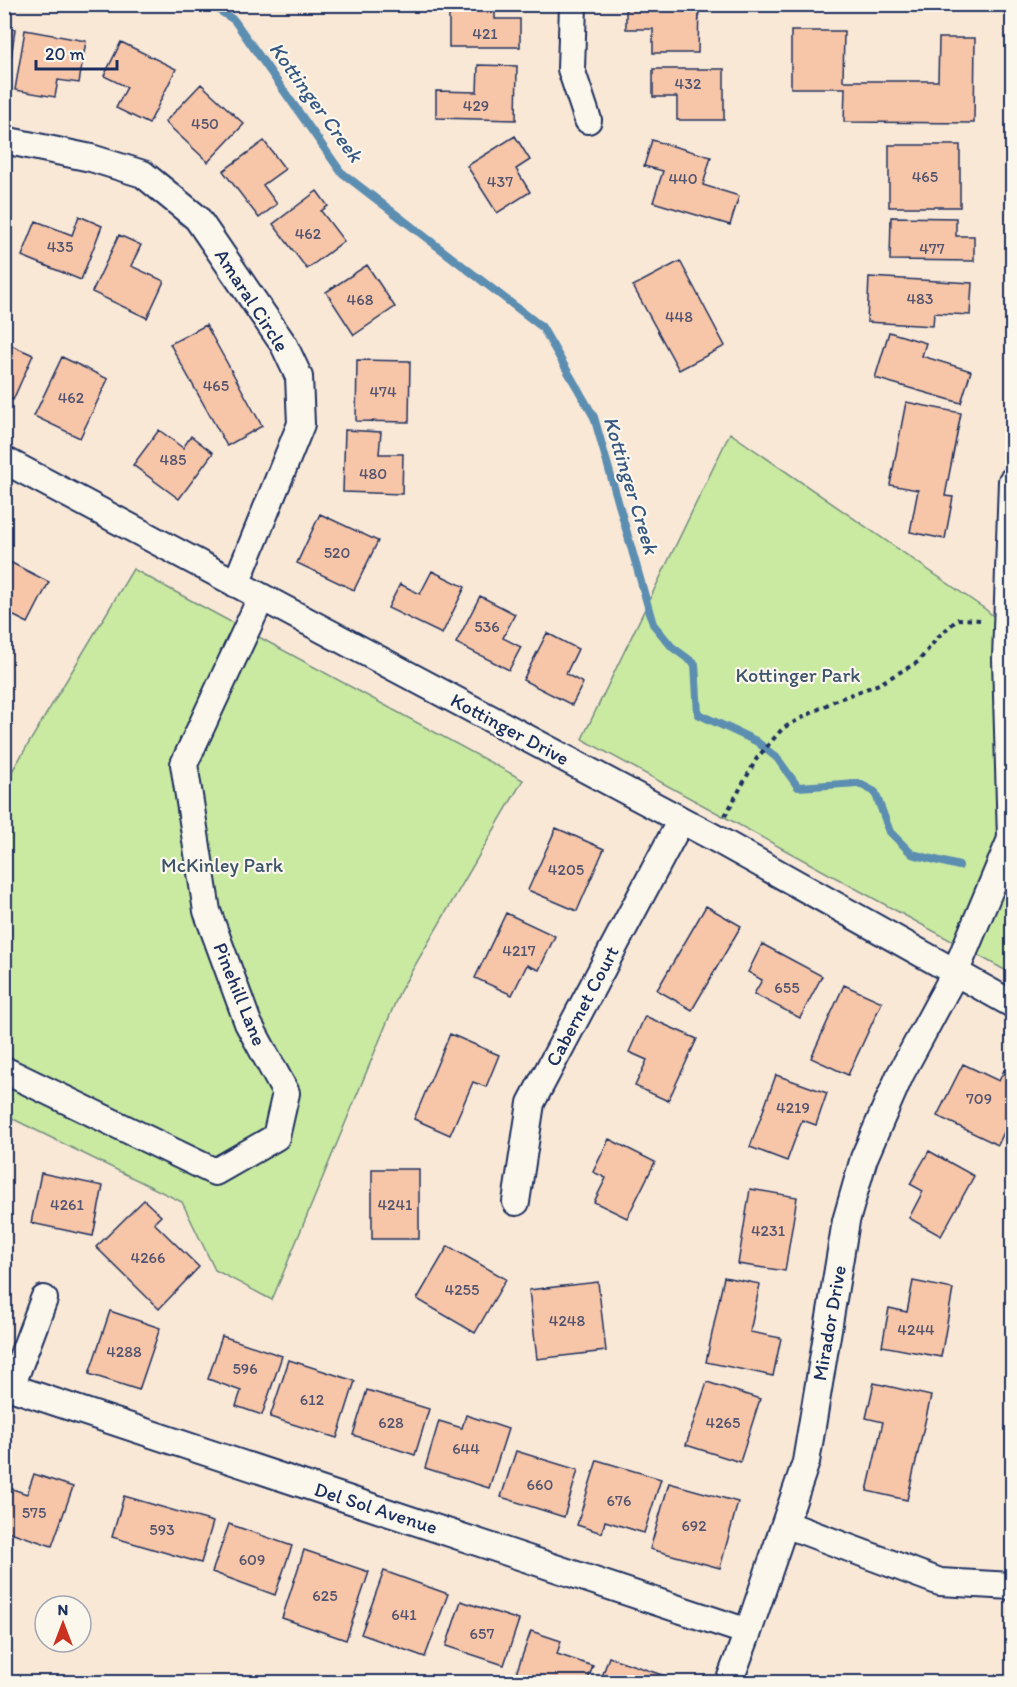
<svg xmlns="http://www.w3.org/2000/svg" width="1017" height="1687" font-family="Itim,sans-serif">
<rect width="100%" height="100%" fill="#fae8d7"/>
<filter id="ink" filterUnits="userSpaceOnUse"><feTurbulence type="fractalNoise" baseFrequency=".0167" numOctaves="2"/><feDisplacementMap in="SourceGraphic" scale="12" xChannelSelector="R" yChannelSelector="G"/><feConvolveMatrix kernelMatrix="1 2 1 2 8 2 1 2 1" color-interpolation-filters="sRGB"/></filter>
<g filter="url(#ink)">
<!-- green -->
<path fill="#cae9a1" stroke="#728c80" stroke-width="1.5" d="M730,433L985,609L1012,632V974L582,739Z
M133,569L523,780L400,991L272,1300L215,1270L182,1202L5,1115V783Z"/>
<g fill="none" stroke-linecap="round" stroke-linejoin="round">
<!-- stream -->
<path stroke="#5c8eb1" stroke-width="8" d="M209,4L234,20L341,172L542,327L594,417L653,624L672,647L695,664L698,714L756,741L777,758L798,787L858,783L875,792L890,832L912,854L959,866"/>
</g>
<!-- building -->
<path fill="#f7c5a7" stroke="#1b2f5e" stroke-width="1.5" d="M449,4H495V19H520V47H449Z
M626,4H699L698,53H653V29H626Z
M922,4H977L976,9L922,6Z
M4,28L15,29L7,89L4,88Z
M25,30L86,41L79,83L58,80L55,97L15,90Z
M791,31H844L843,81H938L939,38H975L974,123L844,122L845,88H791Z
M121,42L176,69L149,124L116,108L127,87L104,76Z
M478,65L517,66L516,120L436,118V91L477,92Z
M653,69H724V120H677V97H653Z
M201,84L244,124L208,162L165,122Z
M515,136L530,160L516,169L530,192L497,213L467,166Z
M652,140L711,157L703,185L739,196L730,225L653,202L663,171L644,166Z
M264,141L285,169L263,185L277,204L259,218L223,171Z
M889,145H960V207H889Z
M317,191L328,206L321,211L344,241L307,269L273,224Z
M79,216L102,226L81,280L22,256L36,221L72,235Z
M891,217L956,218V236H974V261L890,260Z
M119,235L141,245L131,266L164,281L147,318L92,292Z
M680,261L725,346L679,370L633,286Z
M367,265L395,307L354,335L326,292Z
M869,277L972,283L970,315L934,313L933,326L867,322Z
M206,325L262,426L227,446L170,344Z
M889,332L926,343L922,356L971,371L961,403L875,378Z
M4,342L33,355L13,400L4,396Z
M62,357L108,379L80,438L34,416Z
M357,360L410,361L409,422L356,421Z
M906,402L961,413L945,496L953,497L945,539L910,532L918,490L890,485Z
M159,430L183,448L191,436L213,453L179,499L133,465Z
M345,430L381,432L379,454H403L402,494L343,492Z
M320,514L378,541L354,590L297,563Z
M4,559L49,582L28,623L4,611Z
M432,571L465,587L442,634L388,608L400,584L420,594Z
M480,596L515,614L503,638L521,647L509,670L456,643Z
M547,633L578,649L566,674L583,683L572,705L523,680Z
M556,828L604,849L577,911L528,890Z
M706,906L741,926L692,1010L657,990Z
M506,913L555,936L539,970L527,965L512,995L475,978Z
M762,944L822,976L800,1018L754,994L762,980L748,972Z
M844,985L882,1002L848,1075L811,1058Z
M645,1016L697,1039L668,1101L635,1086L647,1060L629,1052Z
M450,1034L499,1055L486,1087L473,1082L450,1135L414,1119Z
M963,1064L999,1081L1004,1070L1012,1074V1115L998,1145L937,1116Z
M776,1075L827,1093L816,1125L802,1120L787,1161L750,1147Z
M609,1139L655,1162L627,1218L594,1202L606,1178L593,1172Z
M929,1151L974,1176L941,1236L909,1218L923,1191L910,1184Z
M372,1169H419V1239H372Z
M41,1173L103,1186L93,1236L31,1223Z
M750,1189L797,1197L785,1271L738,1264Z
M144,1200L161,1216L154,1223L199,1267L159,1309L96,1247Z
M448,1246L506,1279L475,1333L417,1299Z
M724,1277L760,1284L750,1332L781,1338L773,1376L706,1362Z
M913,1281L953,1289L941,1357L882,1346L889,1308L907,1312Z
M598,1282L606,1351L537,1359L529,1290Z
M110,1311L160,1328L139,1390L89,1374Z
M222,1336L282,1356L262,1415L236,1406L241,1391L208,1379Z
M289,1360L355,1381L337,1438L270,1417Z
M707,1382L760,1399L740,1462L686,1445Z
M874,1383L931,1396L907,1500L867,1491L883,1422L866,1418Z
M367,1390L429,1409L415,1455L353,1435Z
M466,1415L508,1429L489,1488L425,1468L439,1421L462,1428Z
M516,1451L578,1470L564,1517L501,1497Z
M597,1460L661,1479L644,1533L605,1521L602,1533L577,1525Z
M34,1474L73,1487L52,1546L4,1530V1486L27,1494Z
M669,1483L738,1502L720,1568L650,1549Z
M124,1496L213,1522L201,1563L112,1537Z
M229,1524L292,1546L275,1595L212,1572Z
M304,1550L369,1572L346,1640L282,1618Z
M384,1571L448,1594L425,1657L361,1634Z
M461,1601L519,1620L504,1665L446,1646Z
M531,1631L561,1641L557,1654L593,1666L587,1682H513Z
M609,1657L671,1678L670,1682H600Z"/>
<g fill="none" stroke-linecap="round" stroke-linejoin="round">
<defs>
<path id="minor" d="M573,4L571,69L588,120
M4,140L91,158L143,174L197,218L284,345L299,377L301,424L236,584
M4,460L713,837L1012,1004
M4,1070L215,1172L276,1137L286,1093L248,1023L207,911L184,764L261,598
M516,1202L531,1103L681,820
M4,1385L748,1632
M11,1387L44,1299
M785,1524L940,1582L1012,1586
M729,1682L748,1632L806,1462L846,1221L864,1158L900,1075L955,973L1011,839L1006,659L1012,481"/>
</defs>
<!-- minor casing -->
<use href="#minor" stroke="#1b2f5e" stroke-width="30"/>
<!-- path -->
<path stroke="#1b2f5e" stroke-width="4" stroke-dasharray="4.5 4.5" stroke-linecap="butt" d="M725,816L757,758L783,728L834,701L879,684L918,662L938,637L958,619L982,620"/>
<!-- minor -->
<use href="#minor" stroke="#fbf7ec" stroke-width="26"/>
</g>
</g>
<g text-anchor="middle" stroke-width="4.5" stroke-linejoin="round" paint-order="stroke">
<!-- number labels -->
<g font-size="16" fill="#525470">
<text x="485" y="39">421</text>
<text x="688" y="89">432</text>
<text x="476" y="111">429</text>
<text x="205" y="129">450</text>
<text x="925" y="182">465</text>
<text x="683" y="184">440</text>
<text x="500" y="187">437</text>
<text x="308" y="239">462</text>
<text x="60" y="252">435</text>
<text x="932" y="254">477</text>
<text x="920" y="304">483</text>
<text x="360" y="305">468</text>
<text x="679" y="322">448</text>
<text x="216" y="391">465</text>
<text x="383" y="397">474</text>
<text x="71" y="403">462</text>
<text x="173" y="465">485</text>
<text x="373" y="479">480</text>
<text x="337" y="558">520</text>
<text x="487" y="632">536</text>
<text x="566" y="875">4205</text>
<text x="519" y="956">4217</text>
<text x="787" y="993">655</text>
<text x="979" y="1104">709</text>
<text x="793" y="1113">4219</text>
<text x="67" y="1210">4261</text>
<text x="395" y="1210">4241</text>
<text x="768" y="1236">4231</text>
<text x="148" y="1263">4266</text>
<text x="462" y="1295">4255</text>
<text x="567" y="1326">4248</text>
<text x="916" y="1335">4244</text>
<text x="124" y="1357">4288</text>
<text x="245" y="1374">596</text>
<text x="312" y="1405">612</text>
<text x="391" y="1428">628</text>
<text x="723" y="1428">4265</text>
<text x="466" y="1454">644</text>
<text x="540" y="1490">660</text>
<text x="619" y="1506">676</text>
<text x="34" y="1518">575</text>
<text x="694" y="1531">692</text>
<text x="162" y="1535">593</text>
<text x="252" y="1565">609</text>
<text x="325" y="1601">625</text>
<text x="404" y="1620">641</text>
<text x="482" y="1639">657</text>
</g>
<!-- street labels -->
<g font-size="20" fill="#1b2f5e" stroke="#fbf7ec">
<text transform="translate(252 300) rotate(57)" y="7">Amaral Circle</text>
<text transform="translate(510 729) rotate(28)" y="7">Kottinger Drive</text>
<text transform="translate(240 994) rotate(68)" y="7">Pinehill Lane</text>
<text transform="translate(582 1006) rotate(-62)" y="7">Cabernet Court</text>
<text transform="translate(829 1323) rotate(-80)" y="7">Mirador Drive</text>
<text transform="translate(376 1508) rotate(18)" y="7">Del Sol Avenue</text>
</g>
<!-- park labels -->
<g font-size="20" fill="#3e546b" stroke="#fbf7ec">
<text x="798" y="682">Kottinger Park</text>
<text x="222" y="872">McKinley Park</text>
</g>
<!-- water labels -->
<g font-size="21" font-style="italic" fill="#365781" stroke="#fbf7ec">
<text transform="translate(316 102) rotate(54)" y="7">Kottinger Creek</text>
<text transform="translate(631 485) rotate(73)" y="7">Kottinger Creek</text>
</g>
</g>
<!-- margin -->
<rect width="1017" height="1687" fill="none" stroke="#fbf7ec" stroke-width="24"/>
<rect x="12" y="12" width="993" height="1663" fill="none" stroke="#1b2f5e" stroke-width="2" filter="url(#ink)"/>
<!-- north arrow -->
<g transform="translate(63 1624)"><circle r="28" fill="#fbf7ec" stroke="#a1a7b3" stroke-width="1.5"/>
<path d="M0-4.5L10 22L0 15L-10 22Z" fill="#c8321e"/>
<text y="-9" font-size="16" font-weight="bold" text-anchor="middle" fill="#1b2f5e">N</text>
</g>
<!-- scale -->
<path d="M36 60v9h81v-9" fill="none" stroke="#1b2f5e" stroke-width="3"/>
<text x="45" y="60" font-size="18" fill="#1b2f5e" stroke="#fbf7ec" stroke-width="4.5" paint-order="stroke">20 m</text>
</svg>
